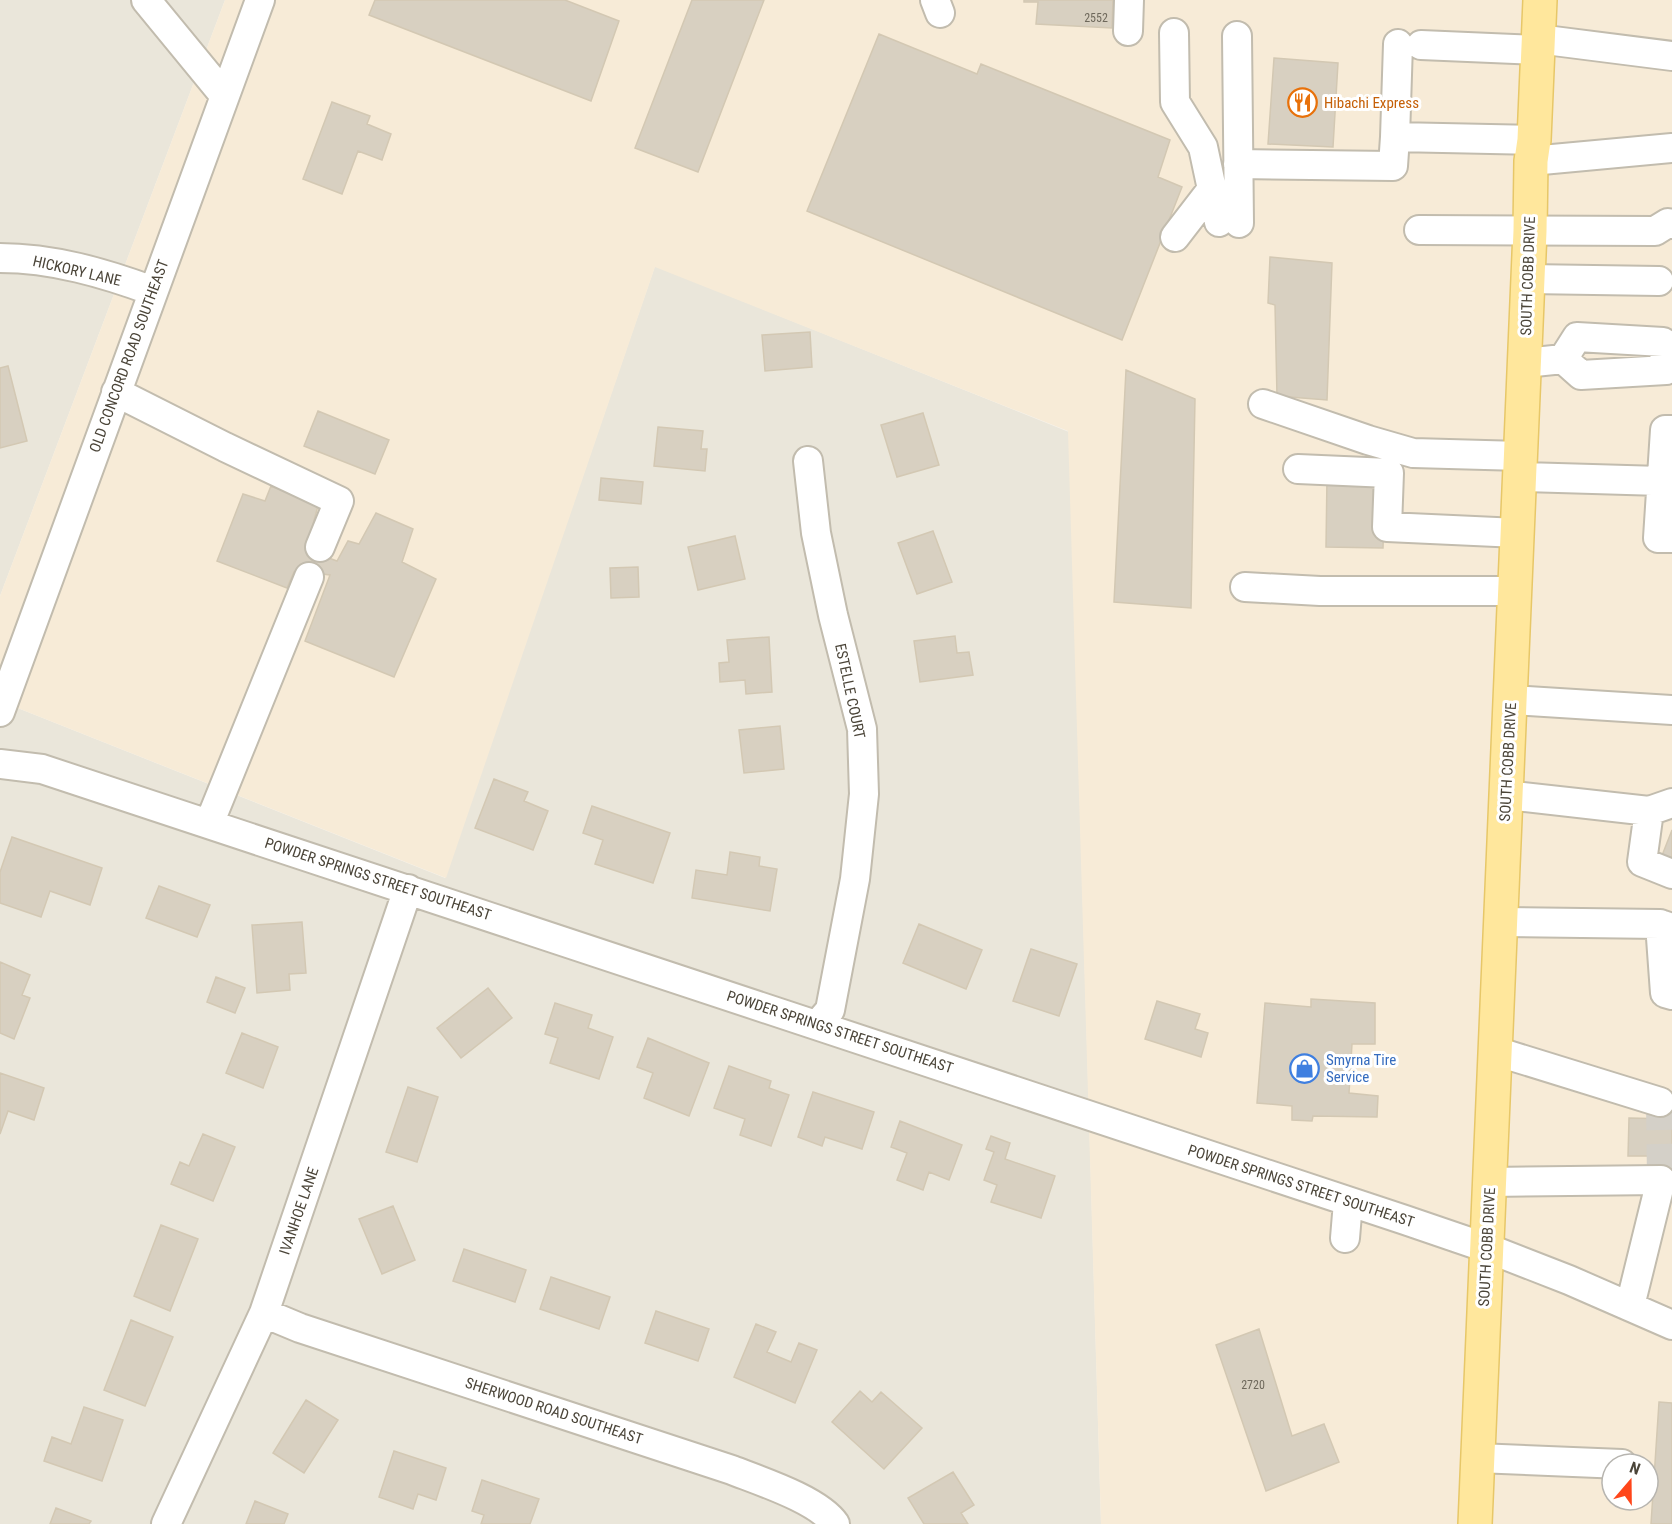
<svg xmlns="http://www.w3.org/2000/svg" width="1672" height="1524" font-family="'Roboto Condensed',sans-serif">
<rect width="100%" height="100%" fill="#f6f3ec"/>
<!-- residential -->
<path fill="#eae6da" d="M0,0H225L0,596Z
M655,266L1069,432L1101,1524H0V701L445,878Z"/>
<!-- commercial -->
<path fill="#f7ebd7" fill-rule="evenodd" d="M225,0H1672V1524H1101L1068,431L655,267L446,878L0,701V596ZM1612,1464H1648V1500H1612Z"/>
<!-- building -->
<path fill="#d8d0c1" stroke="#d3c8b3" stroke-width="1.5" d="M375,0H565L619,21L591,101L369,15Z
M692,0H764L698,172L635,148Z
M1024,0H1113L1112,28L1036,24L1038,2H1024Z
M879,34L977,74L981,64L1170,140L1158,177L1182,187L1122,340L807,211Z
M1274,58L1338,63L1333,147L1268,144Z
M332,102L370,116L367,124L391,134L382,160L358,151L342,194L303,179Z
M1270,257L1332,263L1327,400L1277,396L1275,305L1268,303Z
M810,332L812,367L765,371L762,335Z
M8,366L27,441L0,448V368Z
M1126,370L1195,399L1191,608L1114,602Z
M318,411L389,440L375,474L304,446Z
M923,413L939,465L897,477L881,425Z
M658,427L703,431L701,449H707L705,471L654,466Z
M1327,477L1385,478L1383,548L1326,547Z
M601,478L643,482L641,504L599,500Z
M271,486L318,506L308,542L326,557L337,561L348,541L359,544L376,513L413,529L402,562L436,579L394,677L305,641L330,575L322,574L318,580L294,572L287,588L217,561L243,494L265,501Z
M933,531L952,582L917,594L898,543Z
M735,536L745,579L698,590L688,547Z
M638,567L639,597L611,598L610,568Z
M955,636L957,653L969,652L973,675L920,682L914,641Z
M769,637L772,692L746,694L745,680L720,682L719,663L729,662L727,640Z
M780,726L784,769L744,773L739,730Z
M494,779L528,792L524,801L548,811L533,850L475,828Z
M592,806L670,833L653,883L595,864L603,840L583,833Z
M1672,830V862L1661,858Z
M12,837L102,868L90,905L50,891L41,917L0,903V872Z
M730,852L760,857L759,866L777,869L770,911L692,898L696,870L727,875Z
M159,886L210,905L197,937L146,918Z
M302,922L306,973L289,974L290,990L257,993L252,925Z
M919,924L982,950L966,989L903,963Z
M1031,949L1077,964L1059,1016L1013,1001Z
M0,962L30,975L22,995L30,998L14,1039L0,1033Z
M216,977L245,988L235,1013L207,1002Z
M488,988L512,1018L461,1058L437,1028Z
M1311,999L1375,1003V1044H1352L1349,1093L1378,1096L1377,1117L1313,1116L1312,1121L1292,1120V1106L1257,1103L1265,1003L1311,1007Z
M1157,1001L1200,1014L1195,1029L1208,1033L1201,1057L1145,1039Z
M555,1003L592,1015L588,1028L613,1037L599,1079L550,1063L558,1038L545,1034Z
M242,1033L278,1047L263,1088L226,1073Z
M648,1038L709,1063L689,1116L644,1098L653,1073L637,1067Z
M729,1066L771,1081L769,1088L789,1095L771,1146L740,1135L745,1119L714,1108Z
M0,1073L44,1088L34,1120L8,1111L0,1134Z
M408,1087L438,1097L417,1162L386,1152Z
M813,1092L874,1112L862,1149L825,1137L822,1146L798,1137Z
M1629,1118L1672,1119V1156H1628Z
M900,1121L962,1145L949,1180L929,1172L923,1190L897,1180L907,1153L891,1147Z
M203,1134L235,1147L213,1201L171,1184L180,1162L189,1166Z
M991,1136L1010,1143L1005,1159L1055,1176L1041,1218L991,1202L997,1185L984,1180L994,1152L986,1149Z
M393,1206L415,1260L382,1274L359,1219Z
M161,1225L198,1239L170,1311L134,1296Z
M464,1249L526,1270L515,1302L453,1281Z
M551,1277L610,1297L599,1329L540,1309Z
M656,1311L709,1329L698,1361L645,1343Z
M131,1320L173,1337L145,1406L104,1390Z
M756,1324L776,1332L767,1352L791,1362L799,1343L817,1350L795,1403L734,1377Z
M1259,1329L1292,1436L1324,1424L1339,1462L1266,1491L1216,1345Z
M860,1391L872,1402L881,1392L922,1428L884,1469L832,1422Z
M306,1400L338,1420L304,1473L273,1453Z
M1659,1402L1672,1403V1524H1651Z
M84,1407L123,1420L102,1481L44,1461L52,1437L71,1444Z
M394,1451L446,1468L436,1500L418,1494L413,1509L379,1497Z
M953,1472L974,1505L961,1513L968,1524H924L908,1498Z
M482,1480L539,1499L530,1524H481L484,1515L472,1511Z
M255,1501L288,1514L284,1524H246Z
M56,1508L91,1521L89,1524H50Z"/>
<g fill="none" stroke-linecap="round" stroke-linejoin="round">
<!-- minor-tunnel -->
<path stroke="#d4d0c8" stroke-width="28" stroke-dasharray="28 14" stroke-linecap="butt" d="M1660,1102L1661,1180"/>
<defs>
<path id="minor" d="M146,0L224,95
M935,0L940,13
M1128,31L1129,0
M1174,33L1175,102L1203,147L1219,222
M1237,36L1239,223
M1538,39L1672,56
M1421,45L1538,50
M1395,137L1398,44
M1531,161L1672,148
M1238,164L1393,166L1395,137L1534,140
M1419,230L1655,231L1668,223L1672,224
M1175,237L1212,189
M0,258C53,258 104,273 153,291
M1528,279L1659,281
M1525,363L1563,359L1581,375L1666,370L1663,342L1577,337L1563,359
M116,392L225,447L339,501L320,547
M1263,404L1368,440L1413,453L1521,456
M1672,430H1665L1658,538H1672
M808,461L816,533L833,615L862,729L864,794L855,879L830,1010L818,1024
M1298,469L1389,473L1387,527L1518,533
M1520,477L1661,481
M1245,587L1320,591H1515
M1511,700L1672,710
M0,712L260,0
M0,764L42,769L1405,1220L1487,1248L1569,1280L1672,1325
M1506,795L1649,811L1672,803
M1649,811L1642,862L1672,874
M209,824L309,577
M1501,922L1660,924
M1672,928L1660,924L1665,993L1672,995
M1495,1051L1660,1102
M1490,1182L1661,1180L1630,1306
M1345,1238L1348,1202
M264,1313L300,1328L732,1470C760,1481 819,1500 835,1524
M1477,1458L1622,1464
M166,1524L264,1313L408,889"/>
<path id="major" d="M1475,1524L1530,231L1531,161L1534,140L1540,0"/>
</defs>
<!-- minor casing -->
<use href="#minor" stroke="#c2bcae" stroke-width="32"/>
<!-- major casing -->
<use href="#major" stroke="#e7c768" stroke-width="36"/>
<!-- minor -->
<use href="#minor" stroke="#fff" stroke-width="28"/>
<!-- major -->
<use href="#major" stroke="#ffe79c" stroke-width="33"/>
</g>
<!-- icons -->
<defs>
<symbol id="restaurant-ring" viewBox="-11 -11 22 22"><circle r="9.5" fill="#fff" stroke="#e8710a" stroke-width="1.5"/><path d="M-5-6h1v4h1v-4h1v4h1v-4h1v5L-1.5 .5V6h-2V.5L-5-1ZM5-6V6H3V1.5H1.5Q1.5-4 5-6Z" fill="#e8710a"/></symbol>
<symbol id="shop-ring" viewBox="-11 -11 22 22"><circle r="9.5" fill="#fff" stroke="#3f7fe0" stroke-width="1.5"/><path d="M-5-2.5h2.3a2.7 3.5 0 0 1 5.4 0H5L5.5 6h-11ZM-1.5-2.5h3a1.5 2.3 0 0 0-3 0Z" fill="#3f7fe0"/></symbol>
</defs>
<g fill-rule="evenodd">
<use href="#restaurant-ring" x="1286" y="86" width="33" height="33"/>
<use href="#shop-ring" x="1288" y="1052" width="33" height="33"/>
</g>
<g text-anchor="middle" stroke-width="6" stroke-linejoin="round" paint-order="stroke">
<!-- number labels -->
<g font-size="12" fill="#6e685b">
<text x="1096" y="22">2552</text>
<text x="1253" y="1389">2720</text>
</g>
<!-- food labels -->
<g font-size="15" fill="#c56008" stroke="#fff" text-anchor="start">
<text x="1324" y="108">Hibachi Express</text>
</g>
<!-- street labels -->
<g font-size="15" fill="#4b4539" stroke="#fff">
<text transform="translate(77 271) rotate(13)" y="5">HICKORY LANE</text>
<text transform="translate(1528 276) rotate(-88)" y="5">SOUTH COBB DRIVE</text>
<text transform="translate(129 356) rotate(-70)" y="5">OLD CONCORD ROAD SOUTHEAST</text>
<text transform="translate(850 691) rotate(78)" y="5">ESTELLE COURT</text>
<text transform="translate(1508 762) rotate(-87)" y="5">SOUTH COBB DRIVE</text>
<text transform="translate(378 879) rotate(18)" y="5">POWDER SPRINGS STREET SOUTHEAST</text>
<text transform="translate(840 1032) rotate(18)" y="5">POWDER SPRINGS STREET SOUTHEAST</text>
<text transform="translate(1301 1186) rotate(18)" y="5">POWDER SPRINGS STREET SOUTHEAST</text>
<text transform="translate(299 1211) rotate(-71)" y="5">IVANHOE LANE</text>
<text transform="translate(1487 1247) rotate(-87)" y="5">SOUTH COBB DRIVE</text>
<text transform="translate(554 1411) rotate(18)" y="5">SHERWOOD ROAD SOUTHEAST</text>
</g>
<!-- shop labels -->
<g font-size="15" fill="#366cbe" stroke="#fff" text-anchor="start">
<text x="1326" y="1065">Smyrna Tire<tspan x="1326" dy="17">Service</tspan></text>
</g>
</g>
<!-- north arrow -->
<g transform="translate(1630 1482) rotate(20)"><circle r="28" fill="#ffffff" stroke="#b7b5b0" stroke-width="1.5"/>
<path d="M0-4.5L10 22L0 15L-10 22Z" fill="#ff461a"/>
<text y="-9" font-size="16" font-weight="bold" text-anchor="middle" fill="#4b4539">N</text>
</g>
</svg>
